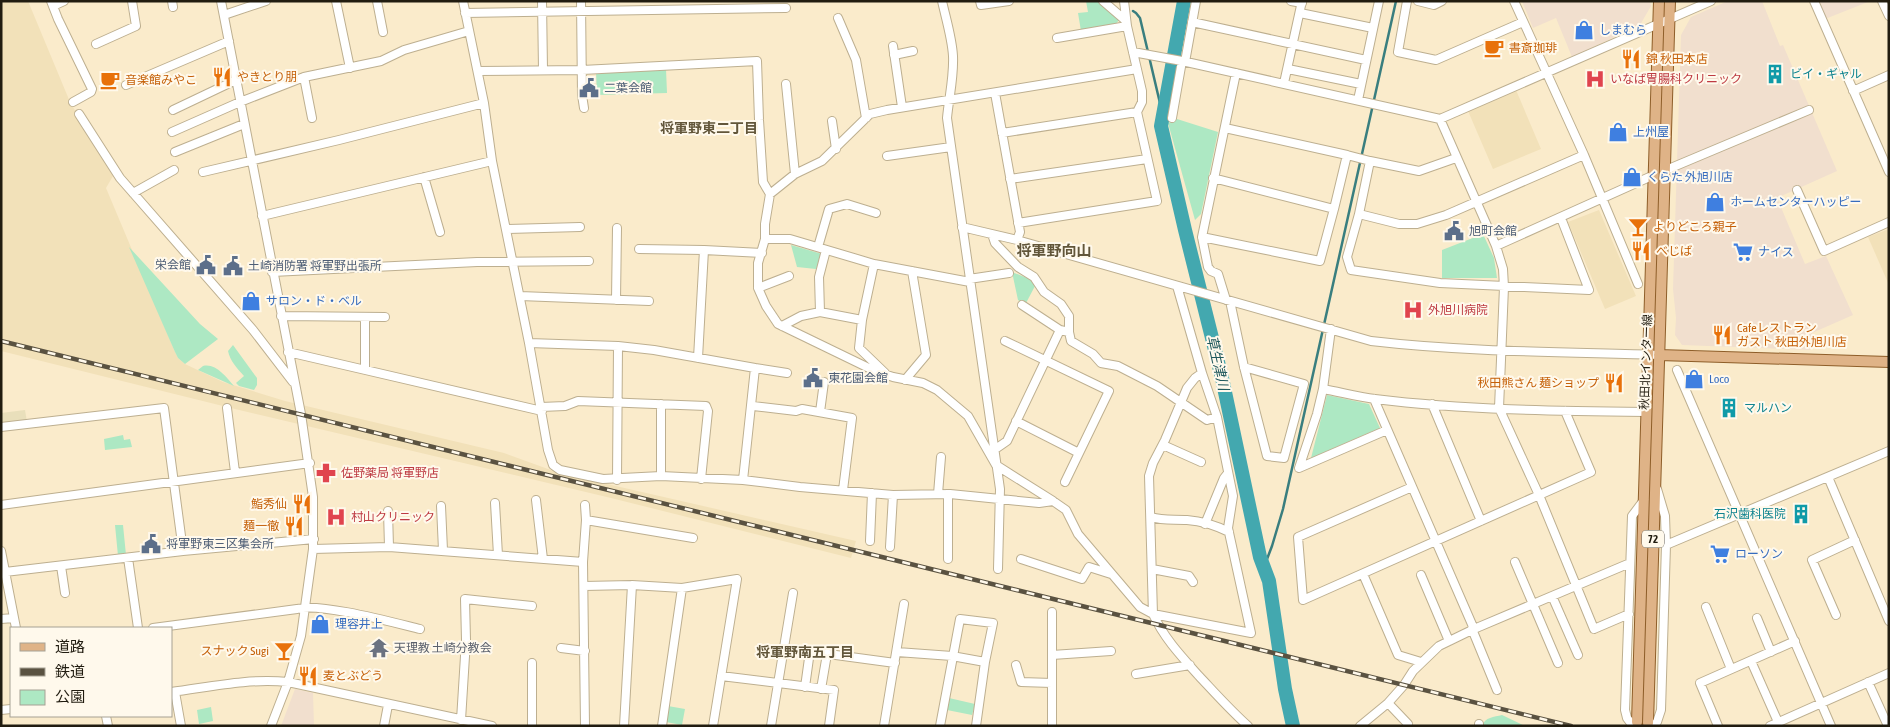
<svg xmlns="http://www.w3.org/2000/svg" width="1890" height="727" font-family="'Asap Condensed','Noto Sans JP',sans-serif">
<rect width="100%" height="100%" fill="#faebcb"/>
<!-- commercial -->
<path fill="#f1dfce" d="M1522,1H1650L1651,6L1640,25L1572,57L1556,18L1533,28Z
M1728,1H1762L1780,46L1783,45L1837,171L1777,198L1805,264L1826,256L1853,315L1812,333L1810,350L1682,345L1675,335L1676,318L1673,289L1681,35L1691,17Z
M1818,1H1868V2L1825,19Z
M295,689L313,693L314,726H281Z"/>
<!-- built -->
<path fill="#f2e1b9" d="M1,1H28L70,102L113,176L106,188L175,352L178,358L185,364L223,382L285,401L504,453L559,473L856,541L851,558L611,498L235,409L1,351Z
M1516,90L1541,149L1493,169L1468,111Z
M1599,210L1636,296L1605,309L1568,222Z
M1889,229V285L1868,237Z"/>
<!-- green -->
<path fill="#ade8c3" d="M1086,1H1097L1119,20L1115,25L1081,31L1078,13L1088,12Z
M666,69L667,93L597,95L596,71Z
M1177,119L1218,132L1201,214L1195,220L1168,123Z
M1483,234L1494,258L1497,278H1442V250Z
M791,245L822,254L816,269L797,267Z
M129,247L200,324L218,339L185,364L178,358L175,352Z
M1012,272L1032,280L1035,286L1025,305L1018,300Z
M233,345L257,378V385L254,390L239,386L236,383L244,376C237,368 230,361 228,351Z
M203,366C216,363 226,377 234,386L198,370Z
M1327,395L1369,404L1380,428L1311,458Z
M123,435L124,440L130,439L132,447L105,450L104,439Z
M115,525H123L126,555L118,556Z
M949,698L975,704L972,715L947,710Z
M668,706L685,709L682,725L666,722Z
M211,707L213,721L199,724L197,710Z
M1502,715L1525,726H1482C1485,717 1494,717 1502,715Z"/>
<!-- sand -->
<path fill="#e9dfbb" d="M25,410L27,422L1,425V413Z"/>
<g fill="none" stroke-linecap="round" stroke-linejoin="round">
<!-- stream -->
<path stroke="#397e7f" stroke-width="2.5" d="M1133,11L1136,13L1140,18L1163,116
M1264,567L1272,546L1283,509L1396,1"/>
<!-- river -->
<path stroke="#43a8af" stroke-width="14" d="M1184,1L1161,126L1185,230L1222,378L1260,557L1269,581L1285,689L1293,726"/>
<defs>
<path id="minor" d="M51,1L58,19L92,89L91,92L73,102
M172,1L173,7
M221,1L301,414L313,497V549L301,636L288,682L271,726
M336,1L350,68
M377,1L383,32
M463,1L484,103L492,161L529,343L548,450L553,465L560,470L603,479L661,476L743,480L800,487L893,495L950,494L1039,503L1053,501L1066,510L1078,534L1140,607L1153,614L1251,633L1228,528L1233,496L1217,417L1202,373
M542,1L543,70
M581,1L582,95L584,108
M942,1C946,19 952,38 953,56C954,77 949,97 947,118L1000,489L998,569
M980,1L981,5L1009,1
M1103,1L1125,20
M1291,1L1302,3
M1407,1L1398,52L1436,60L1523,22
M1418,1L1434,5L1442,1
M1514,1L1584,155L1638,284
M1814,1L1889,172
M1882,1L1889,16
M53,6L64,1
M465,13L786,8
M1300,13L1373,28
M224,15L266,1
M838,18L856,60L866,118
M1192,22L1366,60
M1057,38L1127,26
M96,44L136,26L132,1
M893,46L902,107
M1133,52L1182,61L1440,119L1711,1
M894,55L913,51
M1185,62L1196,1
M1288,69L1361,84
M478,71L582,70L757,61L759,120L763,182L770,194
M304,77L381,61L404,50L469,31
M1284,83L1302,1
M786,84L795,174
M126,85L229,41
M1853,91L1889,75
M995,93L1020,232L1017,240
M1358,100L1379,1
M173,110L236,80
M79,114L120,178L253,330L293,382
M1172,118L1182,61
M1440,119L1496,246L1503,269L1504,287L1499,408L1539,495L1594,629L1629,614
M832,121L836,149
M1225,128L1347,155L1334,209
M172,132L240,102L304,77L312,118
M1002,133L1137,112
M175,152L244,124
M1347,155L1370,161
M887,156L951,147
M1666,170L1809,110
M203,172L339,140L484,103
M424,177L440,232
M1010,179L1147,159
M1797,190L1824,251L1889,222
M133,193L174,170
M1359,214L1370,161L1419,171L1456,158
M262,216L492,161
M1561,218L1589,290L1440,283L1351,270L1347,257L1359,214L1399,224H1417L1446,215L1584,155
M1018,223L1157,201L1137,112L1142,102V91L1127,26L1124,1
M962,227L1017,240L1371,341C1466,352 1563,352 1659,355
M506,229L580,227
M992,234L995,243L1018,267L1034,277L1044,292L1061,304L1069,316V332
M1202,237L1320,261L1334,209L1213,178
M765,239H790L874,264L970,282
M1496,246L1654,175
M818,247L829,209L847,204L876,213
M639,249L704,250
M874,264L862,320L859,348L885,373
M272,272L477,262L589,261
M969,279L1009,273
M1177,286L1202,373L1195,378L1187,388L1165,440L1153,463L1149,476L1153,614C1164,638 1181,656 1199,676C1215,693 1230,710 1248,726
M758,288L789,276
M520,296L649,301
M616,300L617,228
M1226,300L1218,274L1211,271L1208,267L1202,237L1236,73
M1230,301L1244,367L1267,456L1284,458L1304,384L1244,367
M820,312L819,277L826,250
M281,316L385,317
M782,326L801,316L820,312L862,320
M1331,329L1323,389L1317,414L1299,468L1387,430
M1060,330L1069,332L1071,341L1093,354L1101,363L1118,366L1157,386L1207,420L1217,417
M1005,341L1109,391L1065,482
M529,343L618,346L654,350L755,368L743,480
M288,352L542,411
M698,358L704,250L762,253
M755,368L787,373
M365,370V317
M1677,370L1831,726
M905,380L926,355L912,271
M1323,389C1340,392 1358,397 1375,399C1465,410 1556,411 1646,412
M1374,399L1474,629
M661,404V476
M1432,404L1481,521
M753,406L796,411L802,409L852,418L843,490
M541,407L565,406L578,401L706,406L708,411L701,479
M227,408L235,472
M820,412L824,382
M1016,421L1079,453
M1,427L164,408L183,551
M1163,445L1201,462
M994,450L1007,441L1060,330L1022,305
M1828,477L1889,621
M617,480L618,346
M1412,487L1298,537L1303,600L1591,472L1565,411
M938,494L941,457
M948,494V559
M536,500L543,559
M1053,501L996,465L968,416L937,390L923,383L893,377L875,371L778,324L766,306L758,288V263L765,239V224L770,194L795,174L822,161L870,114L887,110L1137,69
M495,503L498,555
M1,505L310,463
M441,506L443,550
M388,511L389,547
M1151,517C1163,521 1174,519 1187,520C1200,521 1217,526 1229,532
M586,520L693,538
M1205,524L1224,478L1228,473
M870,541L872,493
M1666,545L1889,451
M890,547L893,495
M313,549L389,547L583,562
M1,551L16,628
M128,558L138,628
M1021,559L1082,579L1089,567L1111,574
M1515,562L1558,663
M61,566L65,593
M1152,569L1189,576L1193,582
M5,572L183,551L314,539
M1363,574L1398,655L1421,662
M1421,575L1449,641
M584,586L632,585L682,588L737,579L713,726
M1552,596L1578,655
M1706,607L1731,669
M1836,615L1812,560L1855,540
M1757,618L1771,652
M1,619L14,618
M153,628L297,609C318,602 395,623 420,629
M1472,629L1497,690
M561,648L585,651
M784,648L895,663
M897,652L952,656L985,662L976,726
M1052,655L1111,651
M1751,661L1778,722
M1016,665L1021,682L1052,683
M1136,674L1190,665
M721,676L834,690L829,726
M1868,682L1888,726
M805,687L810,651
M821,689L827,654
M171,692C210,687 248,678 288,682L492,726
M175,692L181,726
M1388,703L1408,724
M1,710L11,709
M106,716L108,726
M461,720L466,640L465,599L532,606
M384,726L388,705
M532,726V663
M585,726L583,562L586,520L585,505
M624,726L632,585
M662,726L682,588
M771,726L793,593
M884,726L904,604
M940,726L960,619L993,623L985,662
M1052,726V612
M1360,726L1388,703L1404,685L1413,671L1439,646L1474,629L1630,563
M1479,726V724
M1633,726L1627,718L1625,710L1632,516L1644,500
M1653,726L1657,722L1661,710L1666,545L1665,516L1657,489
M1718,726L1700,683L1795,641
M1770,726L1889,673"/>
<path id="major" d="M1659,355L1889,362
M1637,722L1659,1
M1648,723L1670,1"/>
</defs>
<!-- minor casing -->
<use href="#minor" stroke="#bdaf90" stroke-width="10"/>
<!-- major casing -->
<use href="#major" stroke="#8e5e29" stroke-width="12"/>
<!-- minor -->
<use href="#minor" stroke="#fff" stroke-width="8"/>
<!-- major -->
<use href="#major" stroke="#dfb387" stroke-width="10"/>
<defs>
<path id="rail" d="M1,341L1571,726"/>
</defs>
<!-- rail casing -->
<use href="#rail" stroke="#5a5241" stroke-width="4.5"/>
<!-- rail -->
<use href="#rail" stroke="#fff9ec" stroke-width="2.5" stroke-dasharray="8" stroke-linecap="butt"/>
</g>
<!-- icons -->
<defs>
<symbol id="shop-bare" viewBox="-9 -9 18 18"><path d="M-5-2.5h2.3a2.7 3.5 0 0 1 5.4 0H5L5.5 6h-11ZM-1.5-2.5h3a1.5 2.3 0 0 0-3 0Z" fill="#3f7fe0" stroke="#fff9ec" stroke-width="2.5" paint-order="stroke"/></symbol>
<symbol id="cafe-bare" viewBox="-9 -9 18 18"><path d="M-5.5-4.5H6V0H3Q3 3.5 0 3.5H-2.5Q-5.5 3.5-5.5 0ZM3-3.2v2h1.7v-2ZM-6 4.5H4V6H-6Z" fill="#e8710a" stroke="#fff9ec" stroke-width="2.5" paint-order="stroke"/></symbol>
<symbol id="restaurant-bare" viewBox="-9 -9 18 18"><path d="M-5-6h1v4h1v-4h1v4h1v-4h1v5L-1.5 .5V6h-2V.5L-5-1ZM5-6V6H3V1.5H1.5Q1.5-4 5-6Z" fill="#e8710a" stroke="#fff9ec" stroke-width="2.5" paint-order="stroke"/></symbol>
<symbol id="building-bare" viewBox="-9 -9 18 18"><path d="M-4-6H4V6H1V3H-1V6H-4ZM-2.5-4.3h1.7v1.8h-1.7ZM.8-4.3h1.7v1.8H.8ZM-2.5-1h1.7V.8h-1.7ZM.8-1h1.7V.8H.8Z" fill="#0f9aa8" stroke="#fff9ec" stroke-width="2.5" paint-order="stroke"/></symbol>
<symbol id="hospital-bare" viewBox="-9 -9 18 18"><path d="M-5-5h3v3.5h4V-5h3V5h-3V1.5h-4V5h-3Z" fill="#e0444e" stroke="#fff9ec" stroke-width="2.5" paint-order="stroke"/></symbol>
<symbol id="civic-bare" viewBox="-9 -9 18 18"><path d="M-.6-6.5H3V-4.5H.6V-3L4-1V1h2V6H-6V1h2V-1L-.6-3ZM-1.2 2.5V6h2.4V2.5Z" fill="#5c6f8a" stroke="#fff9ec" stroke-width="2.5" paint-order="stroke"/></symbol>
<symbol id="bar-bare" viewBox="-9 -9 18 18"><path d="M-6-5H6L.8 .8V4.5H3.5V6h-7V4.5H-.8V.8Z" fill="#e8710a" stroke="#fff9ec" stroke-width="2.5" paint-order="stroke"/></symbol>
<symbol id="supermarket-bare" viewBox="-9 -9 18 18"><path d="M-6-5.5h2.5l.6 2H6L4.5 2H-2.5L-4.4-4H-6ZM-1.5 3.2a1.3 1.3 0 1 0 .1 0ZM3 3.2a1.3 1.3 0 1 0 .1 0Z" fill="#3f7fe0" stroke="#fff9ec" stroke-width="2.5" paint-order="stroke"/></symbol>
<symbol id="pharmacy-bare" viewBox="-9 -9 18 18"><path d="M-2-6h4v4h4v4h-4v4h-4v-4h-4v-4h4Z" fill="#e0444e" stroke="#fff9ec" stroke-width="2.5" paint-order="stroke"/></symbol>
<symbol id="temple-bare" viewBox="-9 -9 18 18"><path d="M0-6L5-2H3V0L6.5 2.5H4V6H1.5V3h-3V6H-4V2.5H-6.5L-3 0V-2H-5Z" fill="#6b7280" stroke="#fff9ec" stroke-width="2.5" paint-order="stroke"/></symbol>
</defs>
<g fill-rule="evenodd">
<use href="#shop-bare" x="1570" y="16" width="28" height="28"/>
<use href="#cafe-bare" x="1480" y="34" width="28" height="28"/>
<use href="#restaurant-bare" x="1617" y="45" width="28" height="28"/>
<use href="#building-bare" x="1761" y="60" width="28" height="28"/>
<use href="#restaurant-bare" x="208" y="63" width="28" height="28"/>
<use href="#hospital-bare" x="1581" y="65" width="28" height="28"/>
<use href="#cafe-bare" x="96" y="66" width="28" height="28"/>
<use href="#civic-bare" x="575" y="74" width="28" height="28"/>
<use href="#shop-bare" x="1604" y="118" width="28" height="28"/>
<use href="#shop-bare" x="1618" y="163" width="28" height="28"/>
<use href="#shop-bare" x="1701" y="188" width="28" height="28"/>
<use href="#bar-bare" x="1624" y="213" width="28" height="28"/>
<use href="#civic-bare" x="1440" y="217" width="28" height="28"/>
<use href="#restaurant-bare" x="1627" y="237" width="28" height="28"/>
<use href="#supermarket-bare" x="1729" y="238" width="28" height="28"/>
<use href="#civic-bare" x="192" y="251" width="28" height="28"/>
<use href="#civic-bare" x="219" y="252" width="28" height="28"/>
<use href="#shop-bare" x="237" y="287" width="28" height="28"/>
<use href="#hospital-bare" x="1399" y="296" width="28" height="28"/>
<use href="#restaurant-bare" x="1708" y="321" width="28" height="28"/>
<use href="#civic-bare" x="799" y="364" width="28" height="28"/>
<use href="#shop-bare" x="1680" y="365" width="28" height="28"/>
<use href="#restaurant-bare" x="1600" y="369" width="28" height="28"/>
<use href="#building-bare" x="1715" y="394" width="28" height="28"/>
<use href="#pharmacy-bare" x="312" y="459" width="28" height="28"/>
<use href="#restaurant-bare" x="288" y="490" width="28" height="28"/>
<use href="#building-bare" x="1787" y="500" width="28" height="28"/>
<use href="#hospital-bare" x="322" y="503" width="28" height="28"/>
<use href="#restaurant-bare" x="280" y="512" width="28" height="28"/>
<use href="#civic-bare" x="137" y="530" width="28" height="28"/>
<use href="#supermarket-bare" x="1706" y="540" width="28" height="28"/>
<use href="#shop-bare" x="306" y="610" width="28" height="28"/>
<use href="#temple-bare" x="365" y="634" width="28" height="28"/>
<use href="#bar-bare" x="270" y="637" width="28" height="28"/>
<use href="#restaurant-bare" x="294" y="662" width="28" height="28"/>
</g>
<g text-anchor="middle" stroke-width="4" stroke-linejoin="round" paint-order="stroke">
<!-- shield labels -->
<rect fill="#fff9ec" stroke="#645e52" stroke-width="1" x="1642" y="530.5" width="22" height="17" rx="4"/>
<g font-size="11" font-weight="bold" fill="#211c10">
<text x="1653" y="543">72</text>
</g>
<!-- shop labels -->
<g font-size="12" fill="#366cbe" stroke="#fff9ec" text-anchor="start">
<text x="1599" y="34">しまむら</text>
<text x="1633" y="136">上州屋</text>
<text x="1647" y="181">くらた 外旭川店</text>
<text x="1730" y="206">ホームセンターハッピー</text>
<text x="1758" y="256">ナイス</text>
<text x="266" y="305">サロン・ド・ベル</text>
<text x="1709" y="383">Loco</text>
<text x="1735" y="558">ローソン</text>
<text x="335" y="628">理容井上</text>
</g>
<!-- food labels -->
<g font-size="12" fill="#c56008" stroke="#fff9ec" text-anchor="start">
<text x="1509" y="52">書斎珈琲</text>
<text x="1646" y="63">錦 秋田本店</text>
<text x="237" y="81">やきとり朋</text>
<text x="125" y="84">音楽館みやこ</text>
<text x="1653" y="231">よりどころ親子</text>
<text x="1656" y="255">べじば</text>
<text x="1737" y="332">Cafeレストラン<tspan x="1737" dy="14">ガスト 秋田外旭川店</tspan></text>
<text x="1599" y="387" text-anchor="end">秋田熊さん 麺ショップ</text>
<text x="287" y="508" text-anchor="end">鮨秀仙</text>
<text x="279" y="530" text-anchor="end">麺一徹</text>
<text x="269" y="655" text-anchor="end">スナック Sugi</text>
<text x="323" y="680">麦とぶどう</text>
</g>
<!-- culture labels -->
<g font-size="12" fill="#0d838f" stroke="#fff9ec" text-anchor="start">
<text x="1790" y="78">ビイ・ギャル</text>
<text x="1744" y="412">マルハン</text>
<text x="1786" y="518" text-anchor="end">石沢歯科医院</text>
</g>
<!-- health labels -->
<g font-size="12" fill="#be3a42" stroke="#fff9ec" text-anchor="start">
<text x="1610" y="83">いなば胃腸科クリニック</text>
<text x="1428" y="314">外旭川病院</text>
<text x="341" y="477">佐野薬局 将軍野店</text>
<text x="351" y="521">村山クリニック</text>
</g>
<!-- service labels -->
<g font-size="12" fill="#4e5e75" stroke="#fff9ec" text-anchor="start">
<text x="604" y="92">二葉会館</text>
<text x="1469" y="235">旭町会館</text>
<text x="191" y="269" text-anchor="end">栄会館</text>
<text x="248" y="270">土崎消防署 将軍野出張所</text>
<text x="828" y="382">東花園会館</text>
<text x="166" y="548">将軍野東三区集会所</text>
</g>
<!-- street labels -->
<g font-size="12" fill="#211c10" stroke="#fff9ec">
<text transform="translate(1646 362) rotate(-88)" y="4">秋田北インター線</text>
</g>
<!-- worship labels -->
<g font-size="12" fill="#5b616d" stroke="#fff9ec" text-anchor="start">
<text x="394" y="652">天理教 土崎分教会</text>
</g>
<!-- neighbourhood labels -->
<g font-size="14" font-weight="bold" fill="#62563a" stroke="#fff9ec">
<text x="709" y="133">将軍野東二丁目</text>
<text x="805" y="657">将軍野南五丁目</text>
</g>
<!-- water labels -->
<g font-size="14" font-style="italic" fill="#21595d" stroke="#fff9ec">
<text transform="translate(1218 363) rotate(77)" y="5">草生津川</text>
</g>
<!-- quarter labels -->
<g font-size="15" font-weight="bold" fill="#62563a" stroke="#fff9ec">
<text x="1054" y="256">将軍野向山</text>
</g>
</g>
<!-- border -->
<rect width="1890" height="727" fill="none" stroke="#211c10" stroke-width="5"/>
<!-- legend -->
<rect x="10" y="627" width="162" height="90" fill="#fff9ec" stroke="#a6a194"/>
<rect x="20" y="643" width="25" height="8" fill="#dfb387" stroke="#a6a194"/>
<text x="55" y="652" font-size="15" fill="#211c10">道路</text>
<rect x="20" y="668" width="25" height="8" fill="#5a5241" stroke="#a6a194"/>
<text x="55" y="677" font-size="15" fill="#211c10">鉄道</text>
<rect x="20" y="690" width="25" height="15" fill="#ade8c3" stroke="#a6a194"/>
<text x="55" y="702" font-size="15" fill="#211c10">公園</text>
</svg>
